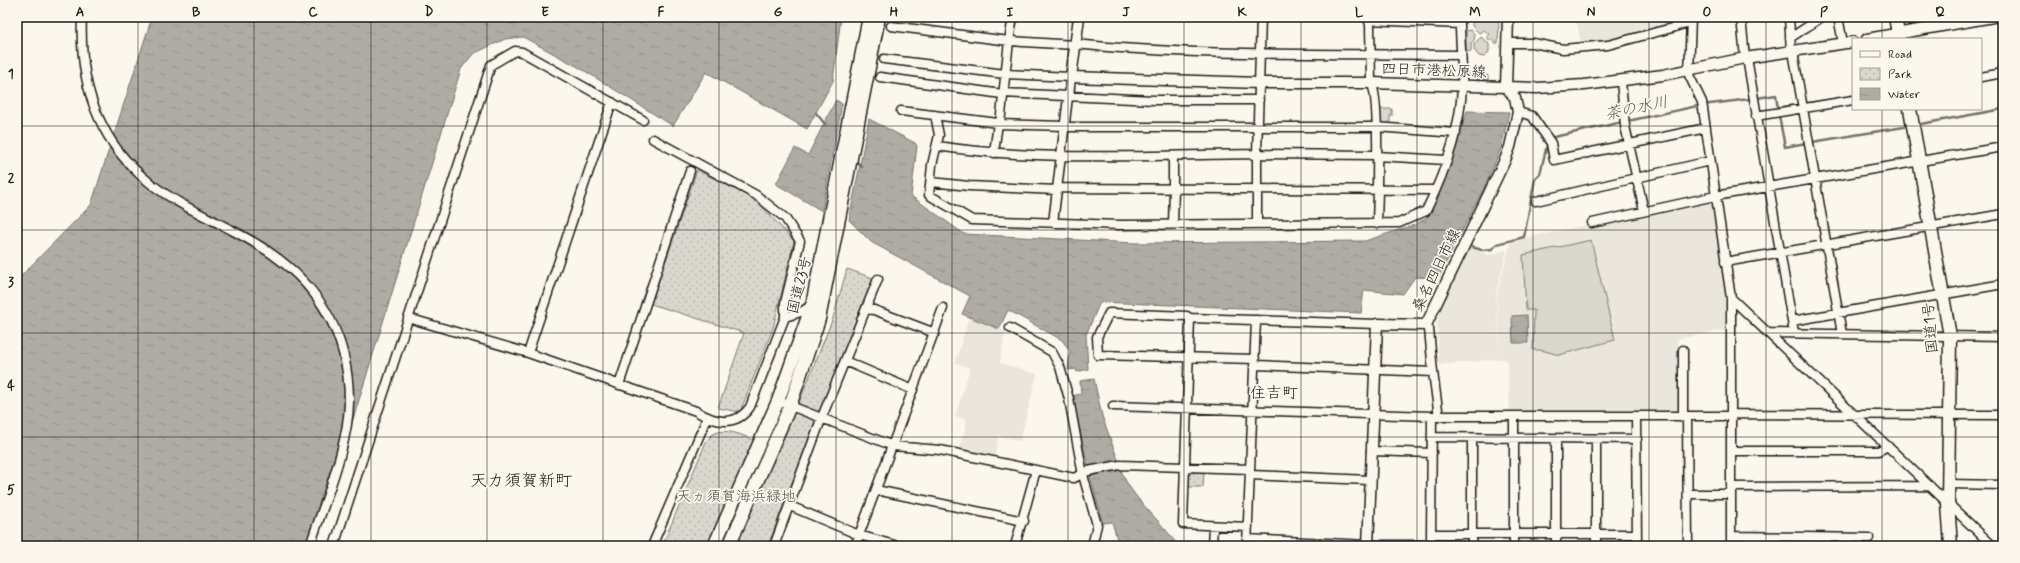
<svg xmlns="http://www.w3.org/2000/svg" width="2020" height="563" font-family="Mynerve,'Klee One',sans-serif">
<defs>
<pattern id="park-dots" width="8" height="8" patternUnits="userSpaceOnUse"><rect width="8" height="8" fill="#dad7ce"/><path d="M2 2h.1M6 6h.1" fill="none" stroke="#bab8b0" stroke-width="1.8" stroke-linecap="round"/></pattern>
<pattern id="water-ripples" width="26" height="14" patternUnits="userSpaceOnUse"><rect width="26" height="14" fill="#afaca5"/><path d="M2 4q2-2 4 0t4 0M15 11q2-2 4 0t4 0" fill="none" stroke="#96938d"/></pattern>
</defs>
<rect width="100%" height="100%" fill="#fbf7ec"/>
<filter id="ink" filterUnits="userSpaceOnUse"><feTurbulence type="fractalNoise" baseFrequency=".025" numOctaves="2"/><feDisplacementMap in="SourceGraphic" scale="8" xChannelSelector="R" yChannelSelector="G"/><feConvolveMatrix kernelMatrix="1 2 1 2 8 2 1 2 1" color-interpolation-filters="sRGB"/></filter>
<g filter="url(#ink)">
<!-- built -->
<path fill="#eae6dc" d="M1576,17H1684V20L1672,25L1603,42L1581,44Z
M1707,200L1712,202L1718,244L1663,255L1718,244L1726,299L1725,330L1677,339L1681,362L1682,412H1510L1507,359H1500L1497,294L1511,241Z
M1470,247L1488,255L1507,250L1496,293L1500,359L1439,365L1437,322L1439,311Z
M969,317L1005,331L1000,363L1037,374L1020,441L999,436L994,459L959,451L967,420L955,417L970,368L955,363Z"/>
<!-- green -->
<path fill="#dad7ce" stroke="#7b7a75" d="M1473,17L1499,19L1498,43H1494V40H1489L1487,36L1489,34L1484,30L1479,33L1472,26Z
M1471,30L1475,35L1474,37L1475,39L1471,43V51L1466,52V31Z
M1481,37L1489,44V52L1484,57L1479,56L1474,50V44Z
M1480,70L1488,76V80L1473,79Z
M1379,109H1392V116H1390V125H1380Z
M1591,240L1615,340L1559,355L1541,350H1533L1534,310H1526L1523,255Z"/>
<!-- park -->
<path fill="url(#park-dots)" stroke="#7b7a75" d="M697,170L756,200L794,241L773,328L740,412L718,408L744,333L651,304Z
M847,269L873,278L815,422L768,546H662L706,442C708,440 710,436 712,435C727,423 761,444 775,451L792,412L800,400L833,318Z
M1188,472H1204L1203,487H1188Z"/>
<!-- water -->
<path fill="url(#water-ripples)" stroke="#74726e" d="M152,17H841L833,81L807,129L706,72L673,126L580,68L523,37L505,39L473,54L461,69L314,546H17V280L91,205Z
M836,100L842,104L822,211L776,184L795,148L808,155Z
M1467,111L1509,112L1501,149L1483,190L1438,278L1415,277L1403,294L1364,290L1361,313L1100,302L1086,335L1088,369L1077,372L1076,369L1068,370L1070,351L1062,340L1008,310L999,329L962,314L970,296L871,242L849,220L869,119L915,143L917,146L911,196L964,234L1135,243L1365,241L1414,225L1428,217L1445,177Z
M1527,315L1528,343H1513L1512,316Z
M1094,379L1102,416L1118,460L1088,466L1072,396L1081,394L1080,381Z
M1121,470C1130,497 1162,521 1178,546H1139L1117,539L1112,522L1103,523L1090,476Z"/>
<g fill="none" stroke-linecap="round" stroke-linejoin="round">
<!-- stream -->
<path stroke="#74726e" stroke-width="2.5" d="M1757,98L1776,95L1778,110
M816,113L825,124
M1779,116L1785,147L1806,143
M1921,124L2003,109
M1549,138L1702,105L1750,99
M1812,142L1904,127
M854,159L862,167
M1472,247L1482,250L1492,249L1497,244L1524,237L1535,179L1540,174L1547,145"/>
<defs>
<path id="minor" d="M82,17C79,82 97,141 150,183C182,208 220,222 255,243C314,278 349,330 349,401C349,445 324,503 310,546
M1368,17L1370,25L1371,83C1379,93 1377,172 1377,190
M1691,17L1689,75L1702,102L1731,298V546
M1741,17L1745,58
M1789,17L1791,51
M1838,17L1843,43
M2001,17L2003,30
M891,26L1009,41L1075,45
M1790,38L1822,17
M1507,43H1533L1563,49L1608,45L1672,28L1691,21
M1075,44C1203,57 1332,53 1460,55
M1793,51L1842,334
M1747,58L1794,333
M884,59L1005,74L1071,77L1069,97
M880,77L1002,94
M1981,77L2003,73
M1621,81L1625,126L1644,211
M1003,93L1154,100H1259
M901,111L998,123L994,153
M1518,112L1532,116L1551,143L1554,160L1706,128
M935,115L939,135L932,165L929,195L972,220L1120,225L1399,223L1426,211C1445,172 1461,129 1462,85C1463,65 1460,45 1460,24L1368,20
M1756,116L1853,100
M998,124L1065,126
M1000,124L1009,41L1013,17
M1064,127H1376L1456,133
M937,146C1043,162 1150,155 1257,154C1297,154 1336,155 1376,155
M1377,156L1446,160
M1173,157V189
M931,182L969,186L1057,190
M1057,188L1434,190
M1536,201L1710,161
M1053,223L1068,97
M1592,223L1715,196L2003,147
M1173,224L1174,189
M1257,224V154L1261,17
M1377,224L1378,190
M1725,262L2003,214
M1731,298L1993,546
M866,309L874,310L935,333
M785,317L801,312L812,305
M408,318L528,353L696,411C715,423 736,427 750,407L785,317V303L800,241L785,218L756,195L653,139
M1190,318L1183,524L1248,527
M1792,321L2003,284
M1426,325L1429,329L1433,372L1439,417
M1010,328L1052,352L1060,367L1069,399L1083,475L1097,525L1092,546
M1768,333L2003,337
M528,353L612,102
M1255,359L1098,355L1097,337L1109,313L1187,316L1190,318L1377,324
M845,361L913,390
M1255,365L1433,372
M619,385L690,171
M778,401L893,446L940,450L1074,478L1088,471L1120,465L1250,469
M1113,406L1432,416H1731
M1731,414L2003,415
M1636,416L1637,546
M1683,417V350
M1687,417L1688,546
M1432,437L1637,439
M1556,439V546
M1596,439V546
M1371,451L1432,453
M1731,451H1878L1888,446
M1250,475L1370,480
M1948,484L2003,485
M1731,487L1930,486
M876,490L1024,521
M1688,494H1731
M790,506L859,535L898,546
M1432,534H1637
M1731,536L1869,538
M1431,538L1432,416
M1247,539L1368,545H1431
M334,546L491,65L515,51L522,52L643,120
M652,546L707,418
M774,546L822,417L878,279
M855,546L943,308
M1015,546L1036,470
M1212,546L1213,526
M1247,546L1256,320
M1472,546V438
M1514,546V417"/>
<path id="major" d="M1079,17L1071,77L1259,83H1371L1537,88L1584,85L1663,75L1745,58L1853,42
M1867,39L1993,17
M1368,546L1377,324L1426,325L1505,160L1510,147L1518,112L1515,98L1506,87L1508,17"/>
<path id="highway" d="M1895,17L1899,39
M1910,109L1950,336L1948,504L1951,546
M714,546L778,401L812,305L869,17
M729,546L790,406L819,319L879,17"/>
</defs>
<!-- minor casing -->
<use href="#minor" stroke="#1c1c1c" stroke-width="11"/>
<!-- major casing -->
<use href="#major" stroke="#1c1c1c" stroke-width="13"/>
<!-- highway casing -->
<use href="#highway" stroke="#1c1c1c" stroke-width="15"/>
<!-- minor -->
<use href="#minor" stroke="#fbf7ec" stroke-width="8"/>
<!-- major -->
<use href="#major" stroke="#fbf7ec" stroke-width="10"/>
<!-- highway -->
<use href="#highway" stroke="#fbf7ec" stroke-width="12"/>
</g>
</g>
<!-- grid -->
<path fill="none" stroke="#1c1c1c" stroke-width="1" stroke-opacity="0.55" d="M138,17V546M254,17V546M371,17V546M487,17V546M603,17V546M719,17V546M836,17V546M952,17V546M1068,17V546M1184,17V546M1301,17V546M1417,17V546M1533,17V546M1649,17V546M1766,17V546M1882,17V39M1882,109V546M17,126H2003M17,230H2003M17,333H2003M17,437H2003"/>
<g text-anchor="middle" stroke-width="3.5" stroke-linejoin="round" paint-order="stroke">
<!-- street labels -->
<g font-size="15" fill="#1c1c1c" stroke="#fbf7ec">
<text transform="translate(1434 70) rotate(2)" y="5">四日市港松原線</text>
<text transform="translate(1436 270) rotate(-64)" y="5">桑名四日市線</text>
<text transform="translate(799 285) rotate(-76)" y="5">国道23号</text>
<text transform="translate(1930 328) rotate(-95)" y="5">国道1号</text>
</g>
<!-- park labels -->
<g font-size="15" fill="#555451" stroke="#fbf7ec">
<text x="736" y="501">天ヵ須賀海浜緑地</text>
</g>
<!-- water labels -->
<g font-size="16" font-style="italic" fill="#575653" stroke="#fbf7ec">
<text transform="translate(1636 107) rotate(-12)" y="6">茶の水川</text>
</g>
<!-- neighbourhood labels -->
<g font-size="16" fill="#1c1c1c" stroke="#fbf7ec">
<text x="1274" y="398">住吉町</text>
</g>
<!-- quarter labels -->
<g font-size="17" fill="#1c1c1c" stroke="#fbf7ec">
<text x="521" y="486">天カ須賀新町</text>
</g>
</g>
<!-- margin -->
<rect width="2020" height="563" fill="none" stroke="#fbf7ec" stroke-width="44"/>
<!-- legend -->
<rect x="1852" y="38" width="130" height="72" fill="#fbf7ec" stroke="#a29f99"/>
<rect x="1860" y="51" width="20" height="6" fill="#fbf7ec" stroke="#a29f99"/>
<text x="1888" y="58" font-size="12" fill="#1c1c1c">Road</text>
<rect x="1860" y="68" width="20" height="12" fill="url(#park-dots)" stroke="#a29f99"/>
<text x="1888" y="78" font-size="12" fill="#1c1c1c">Park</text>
<rect x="1860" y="88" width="20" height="12" fill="url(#water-ripples)" stroke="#a29f99"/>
<text x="1888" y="98" font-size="12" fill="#1c1c1c">Water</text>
<rect x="22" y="22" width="1976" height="519" fill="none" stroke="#1c1c1c" stroke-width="1.5"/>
<g font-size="13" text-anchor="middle" font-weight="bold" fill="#1c1c1c">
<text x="80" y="16">A</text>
<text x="196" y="16">B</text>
<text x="313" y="16">C</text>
<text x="429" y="16">D</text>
<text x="545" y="16">E</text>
<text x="661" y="16">F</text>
<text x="778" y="16">G</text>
<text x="894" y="16">H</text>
<text x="1010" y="16">I</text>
<text x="1126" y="16">J</text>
<text x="1242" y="16">K</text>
<text x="1359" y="16">L</text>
<text x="1475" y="16">M</text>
<text x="1591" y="16">N</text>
<text x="1707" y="16">O</text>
<text x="1824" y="16">P</text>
<text x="1940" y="16">Q</text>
<text x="11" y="78">1</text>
<text x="11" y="182">2</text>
<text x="11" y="286">3</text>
<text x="11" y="390">4</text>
<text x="11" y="494">5</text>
</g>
</svg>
